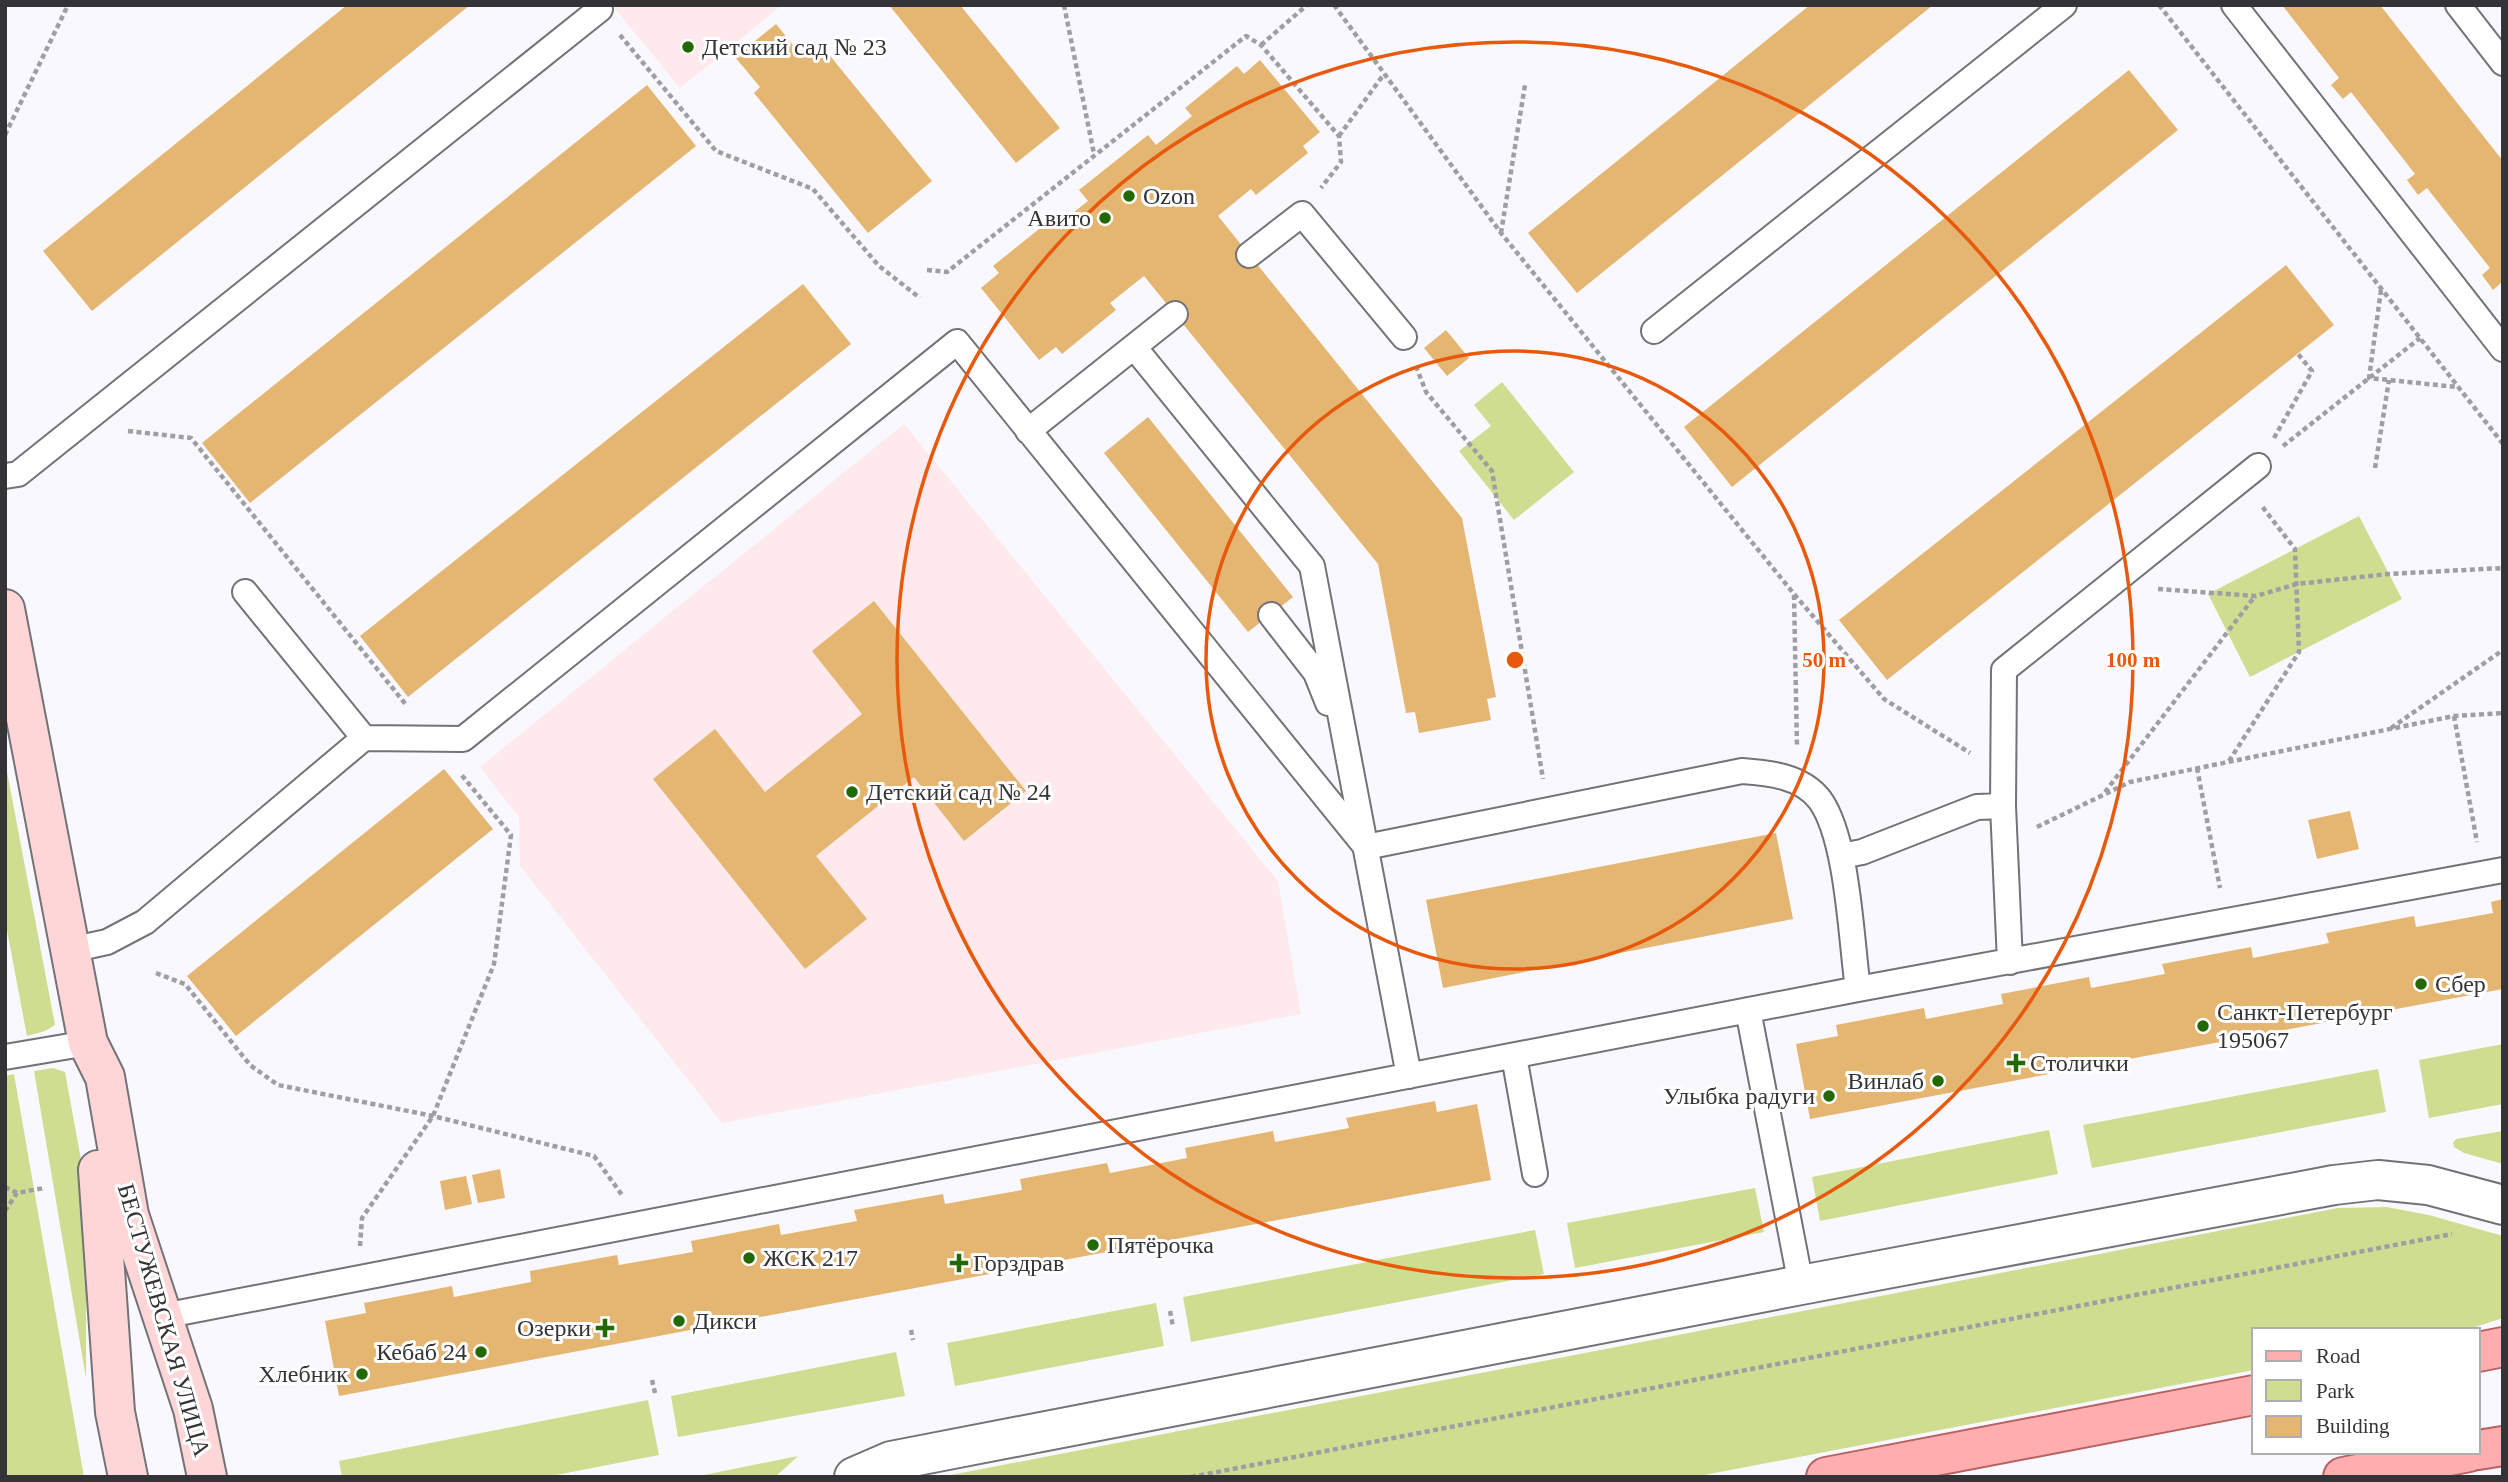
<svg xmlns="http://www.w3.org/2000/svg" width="2508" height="1482" font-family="Georgia,serif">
<rect width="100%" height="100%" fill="#f8f8fe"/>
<!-- education -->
<path fill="#fee9ec" d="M612,5H782L680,88Z
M904,424L1278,881L1301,1014L722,1123L520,866L519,817L480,767Z"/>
<!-- green -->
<path fill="#cfdd91" d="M1502,382L1574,472L1514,520L1459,451L1491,426L1474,405Z
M2359,516L2402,599L2250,677L2208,594Z
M5,761L55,1025L45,1031L27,1036L5,920Z
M2503,1044V1104L2429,1118L2419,1060Z
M53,1068L65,1072L86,1187V1378L34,1071Z
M2378,1069L2386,1112L2092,1168L2083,1125Z
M14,1074L84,1477H5V1076Z
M2049,1130L2058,1174L1820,1221L1812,1177Z
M2503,1131V1164L2464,1153L2454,1147L2453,1143L2456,1139Z
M1755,1188L1764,1232L1575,1268L1567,1223Z
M2387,1207L2429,1215L2503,1236V1318L2466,1330H2254V1370L1694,1477H940L2338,1208Z
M1535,1230L1544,1274L1191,1342L1183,1297Z
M1156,1303L1164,1346L955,1386L947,1343Z
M896,1352L905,1396L678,1437L671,1396Z
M648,1400L659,1455L546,1477H342L339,1461Z
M798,1456L775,1477H694Z"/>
<!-- building -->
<path fill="#e4b672" d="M347,5H470L92,311L43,251Z
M889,5H960L1060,128L1016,163Z
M1810,5H1933L1577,293L1528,233Z
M2282,5H2380L2406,38L2503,161V286L2501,283L2493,290L2482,275L2490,268L2427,188L2418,195L2407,180L2415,174L2351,92L2343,99L2331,85L2339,78Z
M776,24L801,55L818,41L932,181L868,233L754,93L760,87L735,57Z
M1260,60L1320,132L1303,146L1308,153L1256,195L1251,189L1218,216L1462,518L1496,697L1487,699L1491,720L1419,733L1415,712L1406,713L1378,564L1144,276L1110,303L1116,310L1062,354L1056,347L1039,360L981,288L999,273L993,266L1049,221L1054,228L1088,201L1079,190L1148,135L1156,145L1192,116L1185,108L1237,66L1244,74Z
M2129,70L2178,130L1732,487L1684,427Z
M647,85L696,146L250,503L202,443Z
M2286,265L2334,325L1887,680L1839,620Z
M803,284L851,344L408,697L360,636Z
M1446,330L1469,358L1447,376L1424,348Z
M1148,417L1293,597L1248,632L1104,453Z
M874,601L1026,791L964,841L914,777L816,856L867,919L805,969L653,779L715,729L765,792L862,714L812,651Z
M444,769L493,829L236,1036L187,976Z
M2350,811L2359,849L2317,859L2308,820Z
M1776,833L1793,919L1443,988L1426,900Z
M2503,899V989L1810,1119L1796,1044L1838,1036L1836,1025L1924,1008L1926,1019L2003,1004L2001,994L2089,977L2091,988L2165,974L2162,964L2251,947L2253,958L2329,943L2326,933L2414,916L2416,927L2493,913L2491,902Z
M1435,1101L1437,1112L1477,1104L1491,1180L339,1396L325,1321L366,1313L364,1303L452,1286L454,1297L531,1282L530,1271L617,1255L619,1265L693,1252L691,1241L779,1224L781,1235L857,1221L854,1210L943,1194L945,1204L983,1197L1022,1190L1020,1179L1107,1163L1110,1173L1187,1158L1185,1148L1273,1131L1275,1142L1349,1128L1346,1118Z
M500,1169L505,1198L478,1203L472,1175Z
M466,1176L472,1204L445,1210L440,1181Z"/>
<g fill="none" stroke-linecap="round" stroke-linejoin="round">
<defs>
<path id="lane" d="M2234,5L2503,349
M2458,5L2503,63
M1249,255L1302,214L1404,337
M1654,331L2064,5
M1134,347L1312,566L1409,1076
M1028,431L1175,314
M5,476L18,474L600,9
M245,592L364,738
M1271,615L1316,673L1328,703
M1366,847L1742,771C1769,773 1802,776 1820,800C1848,839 1851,939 1858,989
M1841,856L1862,852L1977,807L2003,806
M70,950L107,942L145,922L364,738L463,739L957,342L1366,847
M2010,962L2003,806L2004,670L2258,466
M1748,1010L1801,1285
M1514,1056L1535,1174
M5,1057L88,1043
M163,1316L1858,989L2503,870"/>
<path id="street" d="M854,1477L891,1461L1801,1285L2334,1185L2378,1180L2428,1185L2503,1205"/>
<path id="secondary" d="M5,609L88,1043L105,1077L129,1215L193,1409L207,1477
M98,1170L115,1412L128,1477"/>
<path id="primary" d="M2478,1352L2503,1347
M2478,1450L2503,1446
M1826,1477L2254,1395
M2343,1477L2469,1452"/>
</defs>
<!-- lane casing -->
<use href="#lane" stroke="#737277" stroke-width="28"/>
<!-- street casing -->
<use href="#street" stroke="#737277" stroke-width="42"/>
<!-- secondary casing -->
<use href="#secondary" stroke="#737277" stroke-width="42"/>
<!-- primary casing -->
<use href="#primary" stroke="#b86062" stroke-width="42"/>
<!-- path -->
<path stroke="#9f9ea3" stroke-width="4.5" stroke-dasharray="5 3.5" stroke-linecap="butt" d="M1064,5L1094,154
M1334,5L1501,233L1794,594L1884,699L1970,753
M2159,5L2503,444
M620,35L716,151L813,189L879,266L920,298
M1261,45L1307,5
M5,135L68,5
M1339,136L1384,74
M1501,233L1525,85
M927,270L947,272L1246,36L1261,45L1339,136L1341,162L1321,188
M2381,290L2369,378L2457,387
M1416,366L1426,392L1492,471L1543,779
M128,431L191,438L407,706
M2274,438L2312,371L2298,354
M2283,446L2420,338
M2375,468L2389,380
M2158,589L2256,596L2297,584L2388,574L2503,568
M1794,595L1797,748
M2454,716L2477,842
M2391,728L2503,650
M2229,761L2299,652L2295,549L2261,505
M2197,768L2220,888
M2105,792L2255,596
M2037,827L2130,782L2454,716L2503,713
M156,973L185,984L250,1065L278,1085L433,1116L594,1156L622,1195
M5,1187L17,1193L44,1188
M5,1211L17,1193
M360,1246L362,1218L433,1116L494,964L511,835L460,773
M1170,1311L1173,1327
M911,1330L913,1340
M652,1380L655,1393
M1191,1477L2452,1234"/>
<!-- lane -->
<use href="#lane" stroke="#fff" stroke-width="24"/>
<!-- street -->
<use href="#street" stroke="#fff" stroke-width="38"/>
<!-- secondary -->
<use href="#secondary" stroke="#ffd6d7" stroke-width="38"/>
<!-- primary -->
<use href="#primary" stroke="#ffaeaf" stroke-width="38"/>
</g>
<!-- distance rings -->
<g fill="none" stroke="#e8590c" stroke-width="3.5">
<circle cx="1515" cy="660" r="309"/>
<circle cx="1515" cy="660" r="618"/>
</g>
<!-- markers -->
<g fill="#236800" stroke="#fff" stroke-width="2.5">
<circle cx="688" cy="47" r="7"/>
<circle cx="1129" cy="196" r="7"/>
<circle cx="1105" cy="218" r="7"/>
<circle cx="852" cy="792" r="7"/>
<circle cx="2421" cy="984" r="7"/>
<circle cx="2203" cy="1026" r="7"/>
<path d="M2012.5 1052.5h7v7h7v7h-7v7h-7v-7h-7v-7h7z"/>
<circle cx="1938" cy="1081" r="7"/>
<circle cx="1829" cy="1096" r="7"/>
<circle cx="1093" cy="1245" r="7"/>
<circle cx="749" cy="1258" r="7"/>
<path d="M955.5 1252.5h7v7h7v7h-7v7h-7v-7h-7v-7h7z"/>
<circle cx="679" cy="1321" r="7"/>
<path d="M601.5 1317.5h7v7h7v7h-7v7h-7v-7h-7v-7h7z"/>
<circle cx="481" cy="1352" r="7"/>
<circle cx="362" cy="1374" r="7"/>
</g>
<g text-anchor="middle" stroke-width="6" stroke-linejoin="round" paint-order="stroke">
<!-- poi labels -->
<g font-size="24" fill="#343336" stroke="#fff" text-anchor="start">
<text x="702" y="55">Детский сад № 23</text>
<text x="1143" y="204">Ozon</text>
<text x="1091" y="226" text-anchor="end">Авито</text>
<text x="866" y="800">Детский сад № 24</text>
<text x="2435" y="992">Сбер</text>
<text x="2217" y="1020">Санкт-Петербург<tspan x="2217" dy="28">195067</tspan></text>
<text x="2030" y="1071">Столички</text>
<text x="1924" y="1089" text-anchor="end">Винлаб</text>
<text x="1815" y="1104" text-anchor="end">Улыбка радуги</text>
<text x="1107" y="1253">Пятёрочка</text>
<text x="763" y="1266">ЖСК 217</text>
<text x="973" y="1271">Горздрав</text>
<text x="693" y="1329">Дикси</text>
<text x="591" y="1336" text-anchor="end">Озерки</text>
<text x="467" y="1360" text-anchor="end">Кебаб 24</text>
<text x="348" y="1382" text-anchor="end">Хлебник</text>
</g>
<!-- street labels -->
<g font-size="24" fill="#343336" stroke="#fff">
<text transform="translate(164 1320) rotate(74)" y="8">БЕСТУЖЕВСКАЯ УЛИЦА</text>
</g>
</g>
<circle cx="1515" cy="660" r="10" fill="#e8590c" stroke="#fff" stroke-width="3.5"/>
<g font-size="21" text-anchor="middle" font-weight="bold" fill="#e8590c" stroke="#fff" stroke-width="6" stroke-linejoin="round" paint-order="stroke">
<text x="1824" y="667">50 m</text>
<text x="2133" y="667">100 m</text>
</g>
<!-- border -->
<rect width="2508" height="1482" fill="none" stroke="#343336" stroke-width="14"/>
<!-- legend -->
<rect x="2252" y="1328" width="228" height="126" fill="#ffffff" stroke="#aeadaf" stroke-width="2"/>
<rect x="2266" y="1351" width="35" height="10" fill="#ffaeaf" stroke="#aeadaf" stroke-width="2"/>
<text x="2316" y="1363" font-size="21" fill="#343336">Road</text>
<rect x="2266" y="1380" width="35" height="21" fill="#cfdd91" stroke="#aeadaf" stroke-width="2"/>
<text x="2316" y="1398" font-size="21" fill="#343336">Park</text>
<rect x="2266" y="1416" width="35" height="21" fill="#e4b672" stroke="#aeadaf" stroke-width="2"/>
<text x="2316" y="1433" font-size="21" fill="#343336">Building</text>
</svg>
